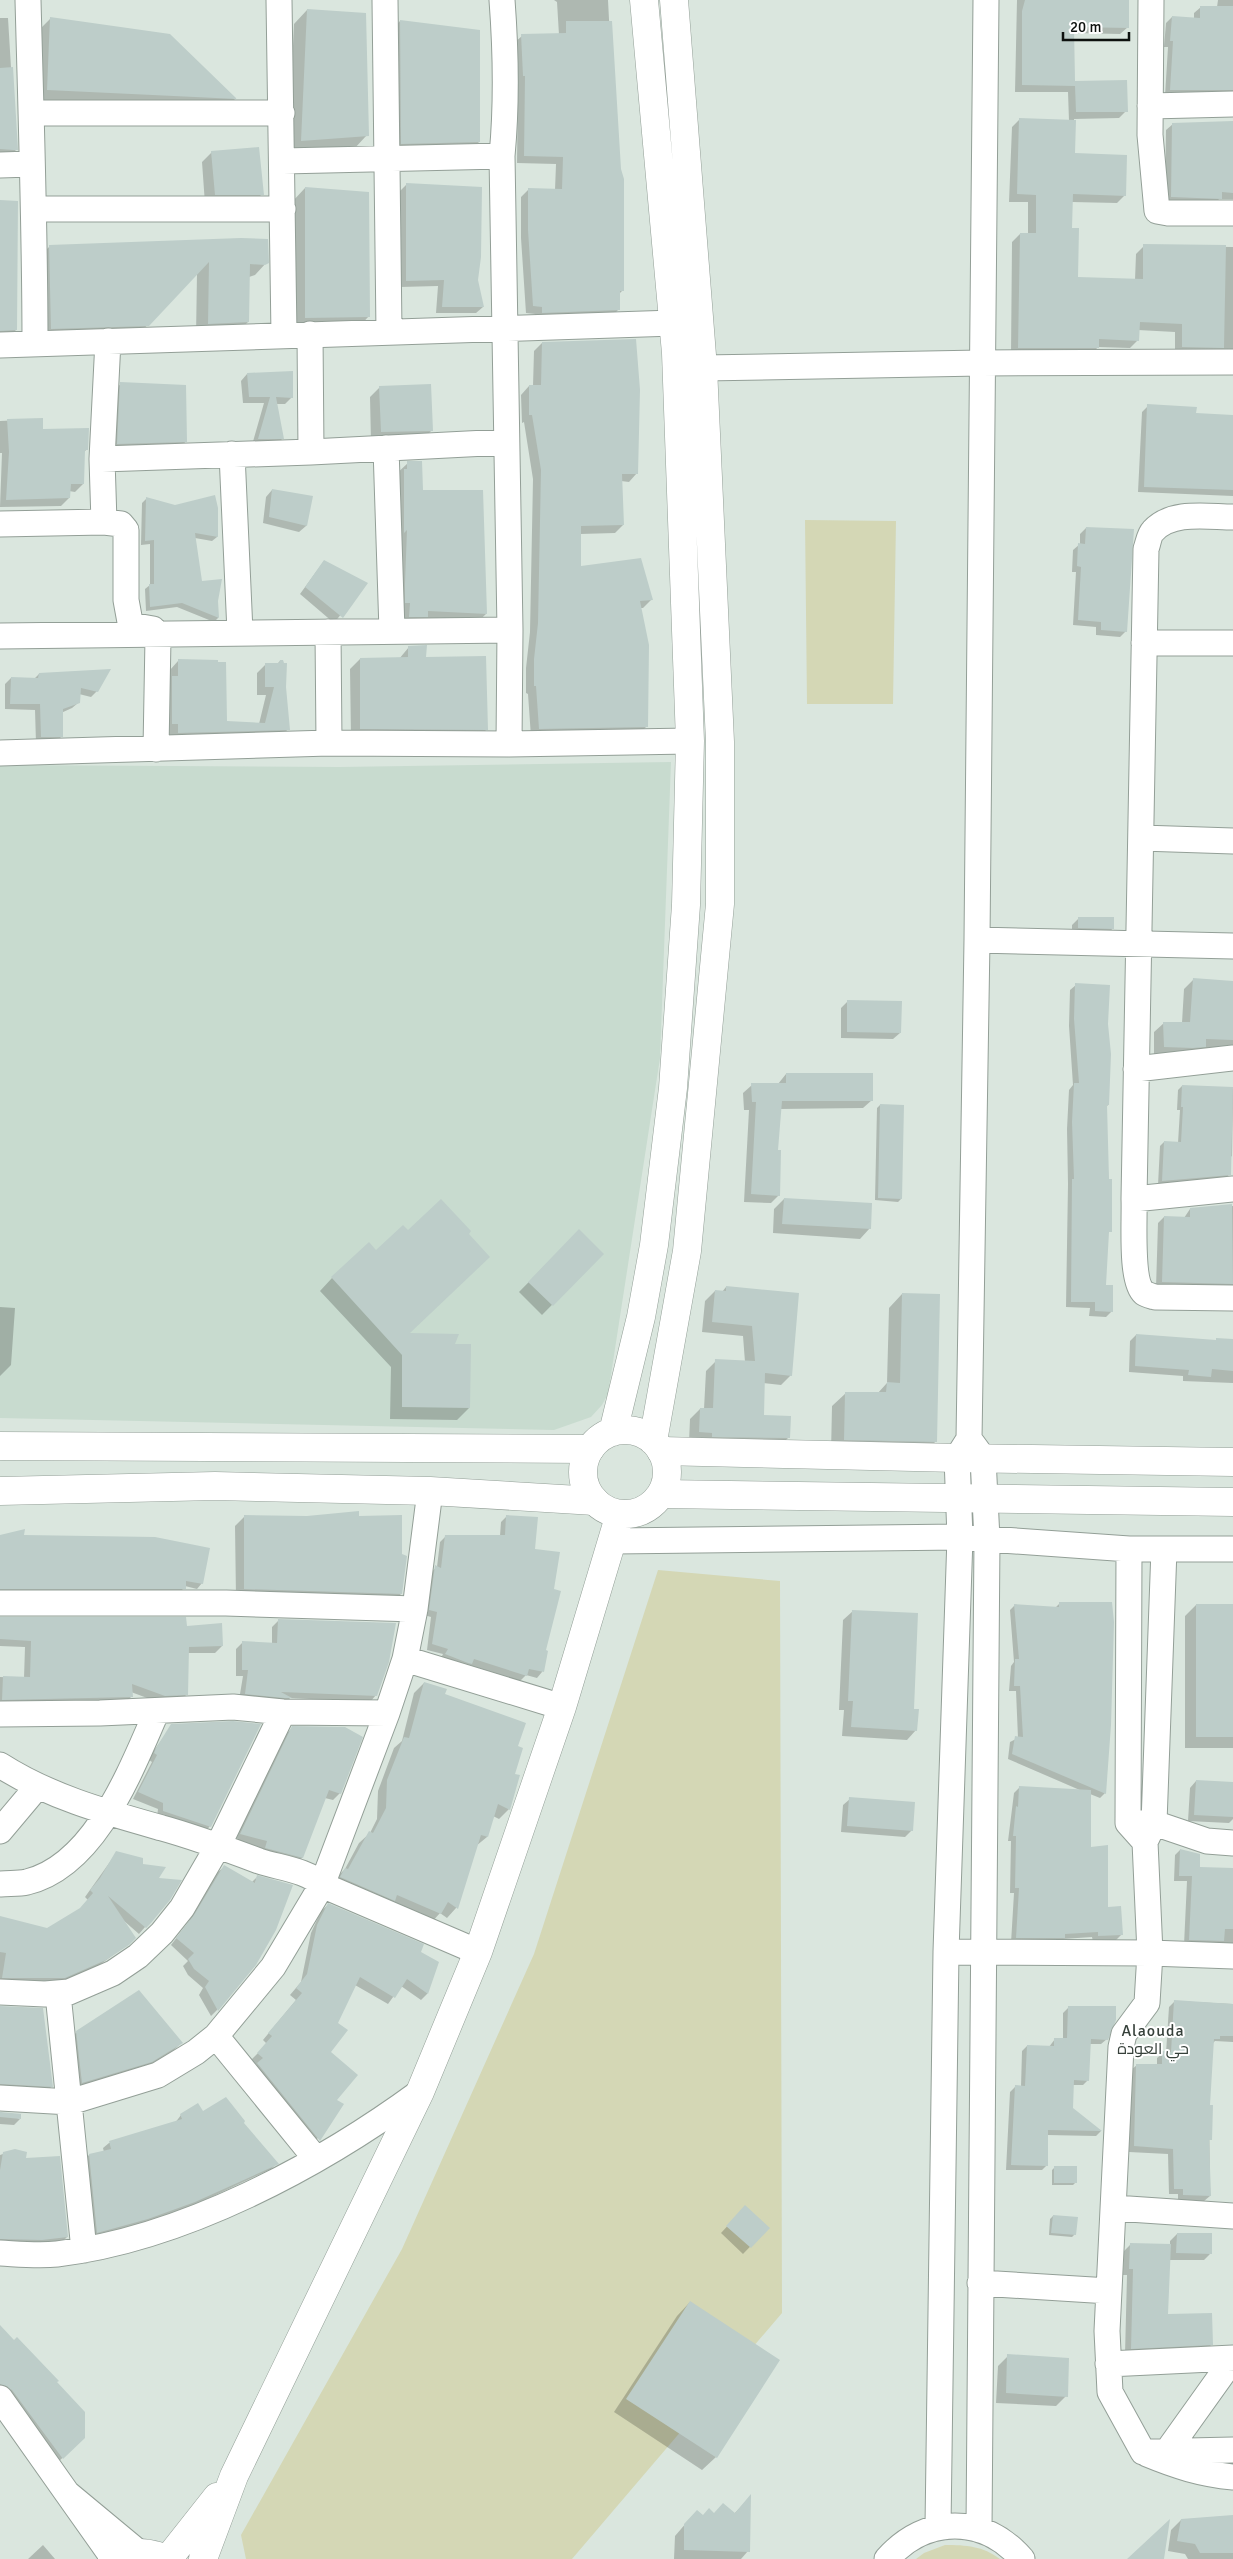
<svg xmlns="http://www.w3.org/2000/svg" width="1233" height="2559" font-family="Signika,Cairo,sans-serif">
<rect width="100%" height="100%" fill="#dae6de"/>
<!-- built -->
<path fill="#c8dbcf" d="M671,762L660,1058L608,1394L602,1405L591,1417L554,1430L0,1418V765L339,767Z"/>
<!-- green -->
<path fill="#d4d7b5" d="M805,520L896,521L893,704H807Z
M658,1570L780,1581L782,2313L572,2559H246L241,2535L402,2249L534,1954Z
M945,2545C966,2545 983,2546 1000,2559H916L924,2553Z"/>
<!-- shadow -->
<path fill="#0003" d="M554,0H608L623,290L619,294L618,310L611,317L535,320V314L526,313L521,238V197L528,190H555L556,164L517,163L518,83H515L514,43L522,36L559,35L557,2Z
M1017,0H1128V27L1120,34L1073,33L1074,82L1126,111L1119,118L1074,119L1073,154L1125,195L1117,203L1072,202L1071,229L1077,278L1135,280L1136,254L1144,246L1233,247V355H1175V332L1138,330V340L1130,348L1098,347L1090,356H1011L1012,242L1020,234H1028V202H1009L1012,127L1020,119L1069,121L1068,92H1015Z
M1218,0H1233V99L1165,96L1168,47H1164L1166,23L1172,17L1194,19V13L1201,7H1217Z
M307,10L367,135L354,149L288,154L294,24Z
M0,18H8L16,150L3,163H0Z
M50,19L235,99L222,112L34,103L37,32Z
M400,21L480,104L479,142L471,150L393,152L392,30Z
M1233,123V199H1219L1214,205L1165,203L1166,130L1173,124Z
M212,152L262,194L252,204H205L202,162Z
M406,185L477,280L483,307L476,313H436L438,286L400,287V191Z
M305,188L369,316L356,330L292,331V202Z
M0,201L16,330L2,343H0Z
M50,246L267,262L255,275L249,277L248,322L235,334L196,336L197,273L135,338L40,341L37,259Z
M542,343L637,473L629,482L621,481L623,525L615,533L580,534V567L651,600L643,608H640L646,727L638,735L531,737L528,694L526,693V668L530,632L533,479L524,422L522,423L521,395L529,386H533L534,351Z
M247,374L292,397L285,404H276L283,438L276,445H252L264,403H243L241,381Z
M121,384L186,441L181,447L112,449L115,389Z
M380,387L432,430L421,441L371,442L370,397Z
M1148,406L1195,414L1233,417V496L1138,492L1142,412Z
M42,419V430L87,449L84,452L83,484L75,492L69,491V498L61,506L0,507L2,453H0V421Z
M408,463L486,614L472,627L418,625L392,616L394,476Z
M272,490L312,497L306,526L299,532L263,523L266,497Z
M147,498L175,506L216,508L217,537L212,541L195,538L201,582L217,601L218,618L214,622L177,607L146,611L145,589L150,585V544L141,545L142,503Z
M1086,528L1126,631L1120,637L1096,635V627L1073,625L1076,572H1072L1073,550L1080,544V534Z
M324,561L366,583L334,623L300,594Z
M409,647L425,659L487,729L477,739L351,738L350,669L360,659H399Z
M178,661L225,722L259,724L266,695H257V673L266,664H277L280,661L288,729L280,738L169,741V732H164L170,670Z
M39,674L97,691L91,697L79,694L78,703L72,708L61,713L62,736L56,742L36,743L35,710L5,709V684L11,678L34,679Z
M1079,918L1113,928L1107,935L1072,934V925Z
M1194,979L1233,982V1050L1154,1056V1032L1164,1023H1182L1184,989Z
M1076,985L1107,1024L1108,1105L1106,1107L1110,1231L1107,1234L1104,1286L1112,1311L1106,1317L1089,1316L1090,1308L1066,1307L1068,1184L1067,1129L1069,1090L1073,1085L1069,1026L1070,990Z
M848,1001L900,1033L893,1039L841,1038V1008Z
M786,1074L872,1100L863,1108L780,1109L777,1151L779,1195L771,1203L744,1202L749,1110H744L743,1093L752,1085L778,1084Z
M1182,1086L1233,1089L1232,1156L1229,1158L1230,1174L1225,1178L1158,1185L1160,1146L1164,1142L1178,1143L1180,1110H1177L1178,1090Z
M880,1105L901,1199L898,1202L875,1200L877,1108Z
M784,1199L870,1228L860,1239L773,1233L774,1209Z
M1233,1206V1293L1156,1288L1158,1223L1164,1217L1184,1218L1190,1209Z
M579,1231L602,1254L542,1315L519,1292Z
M376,1252L407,1334L453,1345L469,1408L457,1420L390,1419L391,1367L320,1291L332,1278Z
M726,1287L791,1375L781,1385L763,1383V1416L788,1438L778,1448L689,1442L690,1419L700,1409H704L706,1371L716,1361L745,1362L743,1336L702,1332L705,1301L715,1291L722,1292Z
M902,1294L936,1441L923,1455L831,1453L832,1406L846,1393L877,1394L887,1383L889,1308Z
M0,1307L15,1308L11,1365L0,1376Z
M1136,1335L1215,1342L1233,1341V1383L1183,1381V1376L1129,1372L1130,1341Z
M507,1516L544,1651L547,1652L542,1672L537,1678L526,1675L520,1681L469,1665L465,1669L440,1660L443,1654L427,1650L431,1617L424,1615L430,1573L437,1567L440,1542L446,1536H500L501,1522Z
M244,1517L401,1594L392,1603L236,1598L235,1526Z
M0,1536L22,1537L202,1583L197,1589L185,1586L179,1594H0Z
M1060,1603L1105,1793L1100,1798L1090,1794V1848L1107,1908L1122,1934L1116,1940L1093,1942L1092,1937L1063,1939L1058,1943H1011L1014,1893H1010L1011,1841H1008L1014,1793L1020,1787L1082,1791L1008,1759L1010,1742L1018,1738L1016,1691H1009L1011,1666L1014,1662L1010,1610L1015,1605L1055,1608Z
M1196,1605H1233V1748H1185V1616Z
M853,1611L912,1710L916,1730L907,1740L842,1736L844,1710H839L843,1620Z
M0,1618L185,1627L222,1646L215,1653H187V1694L180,1701L158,1702L131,1692V1697L125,1703L0,1706V1677L24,1678L25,1647L0,1646Z
M279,1620L376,1695L370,1702L290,1698L285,1704L239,1700L243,1676H236V1649L243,1642L272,1644V1627Z
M424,1683L516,1747L509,1809L499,1819L493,1816L487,1837L476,1846L456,1908L447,1918L440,1913L431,1923L335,1879L345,1869L359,1843L370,1833L377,1819L378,1791L394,1748L402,1741L414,1693Z
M171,1727L210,1826L204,1833L157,1817L158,1809L133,1799L152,1762L149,1760L150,1756Z
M292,1728L340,1793L333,1800L325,1798L302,1858L295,1865L259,1855L261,1848L233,1841L285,1735Z
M1196,1781L1233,1783V1819L1229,1823L1188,1821L1190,1788Z
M850,1799L912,1830L905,1837L841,1832L843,1805Z
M1180,1850L1199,1855L1198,1868L1233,1869V1947L1184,1945L1187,1881H1174L1175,1855Z
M117,1852L141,1865L157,1880L169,1899L139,1934L123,1920L128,1944L98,1966L58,1984H0V1917L47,1929L79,1910L88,1900L85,1897Z
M224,1867L252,1882L257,1877L217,2010L211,2016L199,1995L203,1988L188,1975L183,1966L188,1961L171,1945L188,1923L217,1873Z
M328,1905L438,1963L427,1994L421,2000L401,1986L388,2004L355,1985L336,2024L329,2053L335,2100L342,2104L312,2146L251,2071L257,2065L251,2060L267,2044L263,2040L296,2000L290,1995L301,1982L311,1933L321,1911Z
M1175,2001L1233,2004V2042L1215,2041L1212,2044L1209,2106L1210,2196L1204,2201H1178V2194H1169L1168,2154L1129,2152L1131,2070L1137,2065H1157V2058L1163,2053H1166L1169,2007Z
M0,2006L52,2086L46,2092L0,2090Z
M1069,2007L1107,2039L1101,2044H1090L1088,2080L1083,2085H1073L1071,2108L1101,2131L1096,2136L1047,2135V2165L1042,2170H1006L1010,2092L1015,2087H1021L1022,2051L1027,2046L1049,2047L1055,2039H1063V2013Z
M77,2032L181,2043L173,2051L143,2069L74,2090L69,2040Z
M0,2112L20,2119L14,2125L0,2124Z
M202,2113L242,2123L277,2163L271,2169L188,2208L141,2225L91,2238L83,2161L89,2155L104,2152L103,2148L109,2143L175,2123L181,2115Z
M15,2150L25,2159L67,2237L61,2243L0,2244V2155Z
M1055,2167L1076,2182L1073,2185H1052V2170Z
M745,2207L768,2228L743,2254L721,2233Z
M1053,2216L1075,2234L1072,2237L1049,2235L1050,2219Z
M1177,2234L1210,2254L1204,2260H1169L1167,2315L1212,2344L1205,2351L1125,2355L1127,2275H1123L1124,2251L1130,2245H1170V2241Z
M690,2302L716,2457L702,2470L614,2412L677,2316Z
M0,2327L55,2383L84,2437L53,2467L0,2396Z
M1008,2356L1066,2396L1056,2406L996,2403L998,2366Z
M750,2497L748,2551L741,2559H674L675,2536L687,2522L714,2514H734Z
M1233,2517V2559H1188L1185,2554L1168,2551L1171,2530L1181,2520Z
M43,2545L55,2559H28Z"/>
<!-- building -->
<path fill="#bdcdc9" d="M1025,0H1129V28L1074,27L1075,81L1127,80L1128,112H1076L1075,86L1022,85V11Z
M1200,6H1233V90H1170L1173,41H1170L1172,16L1200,18Z
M307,9L366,13L369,136L301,141Z
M50,17L170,34L237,99L47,90Z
M400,20L480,30V142L401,144Z
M566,21H612L621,169L624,179V291H620V310L542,313V307L533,306L528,230V188L562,189L563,157L524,156L525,76H523L521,34L566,33Z
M13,67L18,150H13L0,149V68Z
M1019,118L1076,120L1075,153L1127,155L1126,196L1073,194L1072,228H1079L1078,277L1143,279V244L1226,245L1224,348L1182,347V324L1140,322L1139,341L1099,339V348H1018L1020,233H1036V195L1017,194Z
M1233,121V193L1222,192V199L1171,197L1172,123Z
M259,147L264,195H215L211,151Z
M406,183L482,187L481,257L478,280L484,307H442L444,280L406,281Z
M305,187L369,192L370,317L305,318Z
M0,200L18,201L17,330L0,331Z
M241,238L268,239L269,263L265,265L250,264L249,322L208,324L209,262L149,326L51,329L49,245Z
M636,339L640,390L638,474H622L624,525L581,526V566L641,558L653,600L640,601L649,645L648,727L539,729L536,686H534V659L538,623L541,470L532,415H529V385H541L542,342Z
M293,371V398L276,397L284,439H258L270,397H249L247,373Z
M120,382L186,385L187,442L117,444Z
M431,384L433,431L381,432L379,386Z
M1147,404L1197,407L1196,413L1233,415V490L1144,487Z
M43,418V429L89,428L88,450H85L84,484H71L70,498L6,500L9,452L7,419Z
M407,461H422L423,490H483L487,614L428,611V617H409L410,603H405V583L407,530L404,533V469H407Z
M272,489L313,496L307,526L269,517Z
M215,495L218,508V537L195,533L202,581L222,579L218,601L219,618L182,603L150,607L149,584H154V540L145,541L146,497L175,505Z
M1086,527L1134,529L1127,632L1101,630V622L1078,620L1081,567L1077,566L1078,543L1085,544Z
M324,560L368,583L343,618L305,587Z
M427,645L426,657L486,656L488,730L360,729V658L408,657V646Z
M178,659L218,660V662H226L227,721L265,723L274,687H265V663H279L280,660H283L284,663H287L286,687L290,730L178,733V724H172V676H178Z
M111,669L98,692L81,688L80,703L63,709V737H41L40,704H10L11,677L38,678L39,673Z
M1078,917H1114V929L1078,928Z
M1193,978L1233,981V1040L1206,1039V1047L1193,1048L1164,1047L1163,1022H1190Z
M1075,983L1110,985L1108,1024L1111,1054L1109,1105H1107L1109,1179H1112V1232H1109L1106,1285H1113V1312L1095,1311V1302H1071L1072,1179H1074L1072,1122L1074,1083H1079L1074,1019Z
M847,1000L902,1001L901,1033L847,1032Z
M786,1073H873V1101H782L778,1150H781L780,1196L751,1194L756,1102H752L751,1083H786Z
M1182,1085L1233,1087L1231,1175L1162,1181L1164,1141L1181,1142L1183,1107H1181Z
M880,1104L904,1105L902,1199L878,1198Z
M784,1198L872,1203L871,1229L782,1224Z
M441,1199L471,1231L469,1234L490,1257L410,1333L459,1334L455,1344H471L470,1408L402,1407V1355L331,1277L369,1242L376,1250L403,1225L408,1230Z
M1232,1204L1233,1284L1162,1282L1164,1216L1190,1217V1208Z
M579,1229L604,1254L553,1306L528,1282Z
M726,1286L799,1293L792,1376L765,1373L764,1415L791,1416L790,1438L712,1437V1433L699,1432L700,1408H713L715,1359L755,1361L752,1326L712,1322L715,1290L726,1291Z
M902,1293L940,1294L937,1442L844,1440L845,1392H886L887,1382L900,1383Z
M1136,1334L1216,1340V1338L1233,1339V1371L1212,1369L1211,1377L1188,1375L1189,1370L1135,1366Z
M359,1511V1516L402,1515V1554L407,1556L402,1594L244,1589V1515L307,1516Z
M506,1515L538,1517L535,1549L560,1552L554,1589L561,1591L546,1650L548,1651L544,1672L529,1669L527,1676L474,1659L472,1664L468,1663L445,1654L448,1649L432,1644L437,1612L429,1610L435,1565L441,1568L445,1535H505Z
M25,1529L24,1535L155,1537L210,1548L203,1584L186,1581V1589H0V1535Z
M1059,1602H1112L1114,1622L1111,1725L1106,1794L1012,1754L1015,1736L1023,1737L1020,1686H1014L1015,1659H1019L1014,1604L1059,1607Z
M1196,1604H1233V1737H1196Z
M852,1610L918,1613L914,1709H919L917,1731L851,1727L853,1701H848Z
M0,1617H186L187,1626L222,1623L223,1646L189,1647L188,1695L165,1696L132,1684L133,1697L2,1700L3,1676L30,1677L31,1641L0,1639Z
M278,1619L396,1623L389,1662L377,1696L281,1692L292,1698H284L245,1694L248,1670H242V1641L277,1643Z
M424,1682L447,1689L445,1694L526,1723L518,1746L523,1748L515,1774L520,1775L510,1810L498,1804L488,1837L481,1835L458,1909L448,1902L441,1914L397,1895L395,1901L340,1877L345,1868L348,1869L369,1831L373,1833L386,1808L387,1780L404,1737L409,1738Z
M233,1721L261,1724L211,1827L163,1811V1803L138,1792L157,1755L154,1753L156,1748L171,1724Z
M292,1726L345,1727L363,1737L341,1794L329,1790L303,1858L265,1848L267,1841L240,1834Z
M1196,1780L1233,1782V1817L1194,1815Z
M1019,1786L1091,1790V1847L1108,1845V1907L1121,1906L1123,1935L1098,1936V1932L1065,1934V1938H1016L1019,1888H1015L1016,1836H1013L1016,1806L1018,1807Z
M849,1797L915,1802L913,1831L847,1826Z
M1180,1849L1200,1854V1867L1233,1868V1929H1225L1224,1941L1189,1940L1192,1876H1179Z
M116,1851L143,1858V1864L166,1867L159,1878L182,1880L170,1900L151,1923L146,1928L108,1896L136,1938L129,1945L106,1960L65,1978H2L6,1953L0,1952V1916L47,1928L80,1908L93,1893L90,1890L100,1878Z
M224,1865L255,1883L257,1875L293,1885L276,1930L256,1965L218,2011L205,1987L209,1981L194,1969L188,1959L194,1953L176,1938L194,1915Z
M328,1903L424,1944L421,1952L439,1962L428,1994L407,1979L395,1998L360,1977L338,2023L348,2030L331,2052L358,2075L337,2100L344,2104L320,2141L257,2063L263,2058L257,2053L272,2036L268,2033L302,1993L296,1988L307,1974L317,1925Z
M139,1990L183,2043L152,2062L82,2083L76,2031Z
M1174,2000L1233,2004V2036H1220V2039H1214L1210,2105H1213L1212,2140H1209L1211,2196L1183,2195V2189H1174L1173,2149L1134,2146L1136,2064H1162V2051L1171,2052Z
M0,2006L43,2008L53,2087L0,2084Z
M1068,2006H1116V2020L1108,2040L1091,2039L1089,2081L1074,2080L1073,2108L1102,2131L1048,2130V2166L1011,2165L1015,2085L1025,2086L1027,2045L1054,2046V2038H1067Z
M226,2097L245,2121L244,2123L279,2164L195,2202L148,2219L97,2233L89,2154L111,2149L109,2141L182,2119L180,2114L198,2103L203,2111Z
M0,2112L23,2114H21V2119L0,2117Z
M15,2149L27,2152L26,2158L60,2156L68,2237L42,2240L0,2239V2170L3,2152Z
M1054,2166H1077V2183H1054Z
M745,2205L770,2228L751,2248L726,2226Z
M1053,2215L1078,2217L1076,2235L1051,2233Z
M1177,2233H1212V2254L1176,2253Z
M1130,2243L1171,2244L1168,2314L1212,2313L1213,2345L1131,2349L1133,2269H1129Z
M690,2301L780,2360L717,2458L626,2399Z
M0,2325L14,2340L17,2337L59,2381L57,2382L85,2412V2438L63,2459L12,2390L0,2384Z
M1007,2354L1069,2358L1068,2397L1006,2393Z
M751,2494L750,2552L684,2550V2524L697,2510L703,2515L709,2508L714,2513L723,2503L735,2513Z
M1233,2515V2553H1200L1195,2544L1177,2541L1181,2519Z
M1170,2519L1164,2559H1127Z"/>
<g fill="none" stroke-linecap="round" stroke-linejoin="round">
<defs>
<path id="minor" d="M28,0C31,115 35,229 35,343
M279,0L284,335
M385,0L389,332
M502,0C506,53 507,103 502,156L510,630L509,744
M1151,0L1150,135L1157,211L1168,213H1233
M1150,106L1233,104
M31,113H282
M283,161L502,156
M0,165L31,164
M35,209H283
M310,334L311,452
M0,345L674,323
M703,368L981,363L1233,362
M386,448L392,631
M232,454L240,632
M102,459L311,452L506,442
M1233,517C1208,517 1172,510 1153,531C1149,535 1148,544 1146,549L1134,1199C1135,1218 1130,1281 1144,1293C1147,1295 1152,1296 1155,1297L1233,1298
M104,522L102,459L108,341
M0,524L104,522L121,524L126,530V600L130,622L136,626L153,629L158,638L156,749
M328,632L329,743
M0,636L510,630
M1144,643H1233
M0,753L329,743L509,744L690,741
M1141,838L1233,841
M977,940L1233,946
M1136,1069L1233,1058
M1134,1199L1233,1189
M972,1443L983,1458L987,1539L979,2529
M614,1541L960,1537L1129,1549H1233
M1129,1549L1128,1823L1145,1842
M1164,1549L1154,1823L1145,1842L1150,1953L1147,2003L1124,2034L1121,2047L1107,2331L1110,2392L1143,2452L1233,2450
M0,1603H226L415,1609
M405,1659L562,1707
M0,1714L100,1713L233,1707L283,1712L387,1713
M0,1765C50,1797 105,1812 162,1828C195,1837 227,1849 259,1861C280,1868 307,1870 322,1885L478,1952
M1138,1823H1154L1207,1841L1233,1843
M0,1831L37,1787
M0,1884C9,1883 18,1884 27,1882C96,1865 131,1769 157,1711
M946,1952L1150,1953L1233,1956
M0,1992L45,1994L69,1992L113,1973L138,1956L162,1933L182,1908L218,1846L283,1712
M58,1994L84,2250
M216,2036L316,2159
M0,2098L70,2102L158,2075L196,2052L216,2036L273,1967L322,1885L387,1713L405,1659L415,1609L430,1491
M1114,2208L1233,2216
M0,2253C19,2254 38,2256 57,2254C183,2239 319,2166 420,2092
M980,2283L1109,2291
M1108,2364L1233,2358
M0,2398L67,2493
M1168,2450L1233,2359
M1147,2454C1176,2466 1201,2474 1233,2477
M938,2527L946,1952L960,1537L957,1458L969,1439L977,940L986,0
M113,2558L67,2493L138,2552
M887,2559C926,2515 984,2515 1022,2559"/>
<path id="tertiary" d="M0,1446L590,1449
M661,1451L957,1458L1233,1462
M0,1491L215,1486L430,1491L595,1501
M662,1494L1233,1502"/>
<path id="secondary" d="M583 1472a42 42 0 1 1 84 0a42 42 0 1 1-84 0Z
M613,1432L641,1317L654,1245L673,1088L686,905L690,741L676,353L644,0
M653,1441L687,1251L720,904V742L703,368L674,0
M112,2559C132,2550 148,2552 168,2559
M168,2559L217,2497
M203,2559L234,2476L420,2092L478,1952L562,1707L620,1514"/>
</defs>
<!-- minor casing -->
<use href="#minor" stroke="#939f97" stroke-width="27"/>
<!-- tertiary casing -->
<use href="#tertiary" stroke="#939f97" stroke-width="29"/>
<!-- secondary casing -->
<use href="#secondary" stroke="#939f97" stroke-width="29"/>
<!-- minor -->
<use href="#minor" stroke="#fff" stroke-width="25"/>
<!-- tertiary -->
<use href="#tertiary" stroke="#fff" stroke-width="28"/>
<!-- secondary -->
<use href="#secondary" stroke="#fff" stroke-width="28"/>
</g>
<g text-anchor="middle" stroke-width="4" stroke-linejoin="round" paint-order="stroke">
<!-- neighbourhood labels -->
<g font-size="16" letter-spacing="1" fill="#36403a" stroke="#fff">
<text x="1153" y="2036">Alaouda<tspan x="1153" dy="18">حي العودة</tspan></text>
</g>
</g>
<!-- scale -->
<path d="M1063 32v8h66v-8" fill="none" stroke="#0d110e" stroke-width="2.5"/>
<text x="1070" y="32" font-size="15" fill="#0d110e" stroke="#ffffff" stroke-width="4" paint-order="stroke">20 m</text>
</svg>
